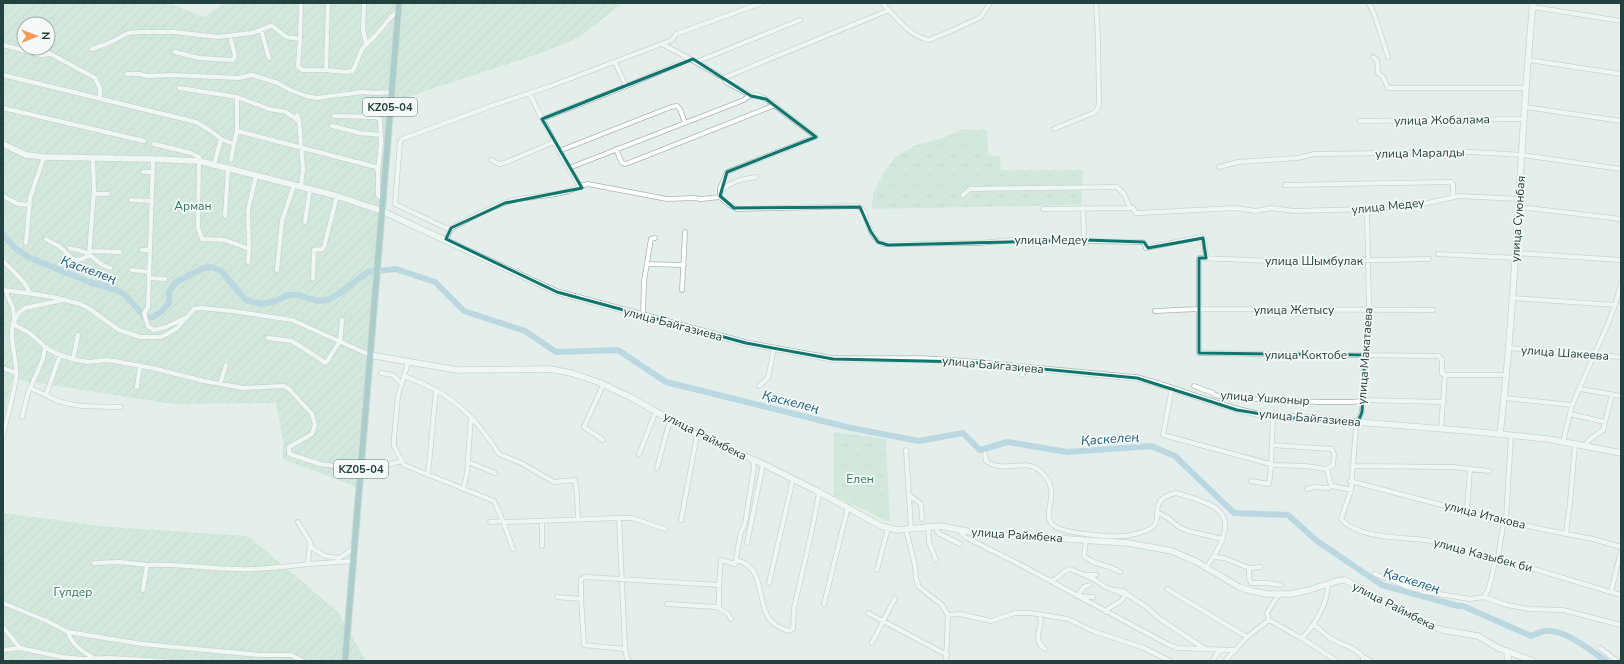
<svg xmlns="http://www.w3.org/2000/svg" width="1624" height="664" font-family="'Nunito Sans',sans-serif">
<defs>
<pattern id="grass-tufts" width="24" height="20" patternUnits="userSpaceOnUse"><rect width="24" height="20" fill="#bde0cc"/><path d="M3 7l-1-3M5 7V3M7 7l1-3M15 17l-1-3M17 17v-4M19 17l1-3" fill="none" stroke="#a2c1b0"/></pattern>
<pattern id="garden-furrows" width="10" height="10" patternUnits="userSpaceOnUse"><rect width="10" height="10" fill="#bde0cc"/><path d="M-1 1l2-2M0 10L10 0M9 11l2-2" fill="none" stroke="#a2c1b0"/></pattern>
</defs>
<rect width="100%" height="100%" fill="#e4eeeb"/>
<!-- grass -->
<path fill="url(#grass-tufts)" d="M963,129L987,130L988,155L1000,157L1001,170H1083L1081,205L872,209L873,193L885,171L895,157L916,145L943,138Z
M834,432L886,439L890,522L834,496Z"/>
<!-- garden -->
<path fill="url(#garden-furrows)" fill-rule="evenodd" d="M3,3H169L204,17L224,3H623L578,38L538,54L410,96L391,105L359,490L352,485L283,459V441L276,403L173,404L12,379L3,421ZM24,24H48V48H24Z
M3,513L110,527L248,536L338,612L366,661H3Z"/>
<!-- pitch -->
<path fill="#bde0cc" d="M856,493L874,503L869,512L851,503Z"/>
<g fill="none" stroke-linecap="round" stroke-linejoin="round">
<!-- river -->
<path stroke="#8bbcd4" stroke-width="6" d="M3,235L15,248L28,257L89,282L115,289L124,294L146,318L153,317L162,311L169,303V292L176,282L204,268L212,267L221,271L246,300L261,304L276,301L288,295H298L318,301L328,300L340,293L368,272L396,269L435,282L464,311L525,331L556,352L618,350L666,382L851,428L919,441L963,433L980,450L1008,442L1067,452L1151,446L1175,456L1234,513L1288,515L1317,541L1382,585L1458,606H1463L1531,636C1536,634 1542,631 1546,631C1565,629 1591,651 1606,661"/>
<defs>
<path id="street" d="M328,3L326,70L345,72L353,71L362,49L376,35L391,17L398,11
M364,3L363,29L366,44
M882,3C895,16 910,37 929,40L951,31L981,17L990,3
M1369,3L1375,16L1388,57
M1533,7L1621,21
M261,30L269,58
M300,39L298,67L303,70H326
M3,45L41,55L50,54
M92,49L109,43L128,33L140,32H174L218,37L252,33L271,26L274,27L286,37L300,39L301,3
M175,52L199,58L233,60L235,56L230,36
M49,53L95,78L100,88V95L99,98
M1373,57L1377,60L1378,73L1383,77L1388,88H1526
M690,59L724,78
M1529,60L1621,74
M615,62L626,86
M696,62L800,20
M127,74H140L147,76L172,75L239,78L252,75L278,83L290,90L306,96L317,98L362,92L375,93L392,92
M3,75L196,122L211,131L221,139L214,165
M179,88L237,97V131L376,167L378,172V195L383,200
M529,93L559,151L580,186C560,197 536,195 514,200C494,205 471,218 452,228H446L395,204L400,142L402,139L494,105L548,87L672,40L676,34L762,3
M237,97L269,109L286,112L299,121L303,169L301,186
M1525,107L1621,121
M3,108L144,141
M297,115L299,121
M334,116L376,117L380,119L381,142L378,172
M542,119L624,87L690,59L662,44
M1360,121L1524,119
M332,126L360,133L381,135
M1054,129L1093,113L1096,111L1099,105L1098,39L1096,3
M221,139L234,144L237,131
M154,144L191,153L199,157L198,227L202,239L225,240L249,249L248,210L256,176
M616,149L622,163L626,164L775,105
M559,151L671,107L677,106L680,109L685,123
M153,159L148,308L144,313L148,326L154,330L166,327L185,318
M231,160L234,144
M491,160L499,164L504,163L554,142
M1219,167L1238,162L1298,158L1314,154L1472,152L1522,155L1621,169
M569,168L744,100L749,96L748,94L726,82L724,78L726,77L889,10
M143,172H153
M1285,185L1451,182L1453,184V197
M580,186L588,184L667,199L694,198L701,199L720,197L728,204L737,209L858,206C870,211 865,238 884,244L980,243L1012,240L1144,242L1146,248L1201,237L1204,239L1206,258
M720,192C731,181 742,179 756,177
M94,194H108
M963,195L970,189L1117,187L1124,194L1130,208
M3,196L18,204L30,205
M720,197V188L727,172L816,137L766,99L757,95L749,96
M131,200L152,201
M1519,207L1621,219
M1083,208L1084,240
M1043,209L1130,208H1133L1136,213H1139L1235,208L1256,211L1271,208L1294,211L1367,209L1414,206L1459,196L1520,199
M1367,209L1369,310L1362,412L1356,427L1351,490L1341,519C1359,539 1401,537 1425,540C1443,542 1461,549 1478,553C1526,566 1573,581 1621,595
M225,216L228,169
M305,222L310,189
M46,239C50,242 56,244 60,247C71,255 72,267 89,255L94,192L93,158
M446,239L451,228
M26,243L30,198L44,157
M70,248L71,249C93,250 94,264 110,268
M142,250H150
M89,251L120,252
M1516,253L1621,260
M1438,254L1516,258
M1429,259L1293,262L1199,258V353L1439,356L1442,360V373L1445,375L1441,429
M3,261C12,271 24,279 29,291L27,293L3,290
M248,262L249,249
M647,264L684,265
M132,270L149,272
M277,270L282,221L294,185
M149,278L165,279
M313,279L314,250L322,249L324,247L337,196
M682,290L685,232
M7,291V295L13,308L15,325L31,334L45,347L55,353L76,360L88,362L107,360L114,361L152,368L204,381L243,388L284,386L290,390L312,414L315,425L312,434L289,447V453L292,455L320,464L361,469
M27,293L53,297L80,304L88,308L119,330L140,337H161L169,333L177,328L194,309L201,308L232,311L292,320L370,355
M1512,298L1615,305
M1155,311L1198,309L1433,310
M643,316L644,281L651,239L655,238
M268,338L292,341L326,363L340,341L342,320
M1508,348L1621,357
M73,359L78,335
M408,363L398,396L394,438V446L404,465L494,501L503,521L505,522L619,518L625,649L627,659L629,661
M3,368L16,373
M381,373L393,375L402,384
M1022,375L1023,368
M1445,375H1507
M404,376C449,392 474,414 499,454L521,463L554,482L575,480L577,494L578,519
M220,384L226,365
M603,385L584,427L603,440
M759,386L768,378L774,348
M1194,386L1213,393L1215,395L1228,398L1320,402H1352L1362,401
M137,387L140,366
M30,388L46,395L60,355
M1172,388L1163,435L1274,465L1305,466L1327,469
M1580,389L1621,396
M46,395C68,409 95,406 121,407
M1505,398L1572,405
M1362,400L1444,402
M1570,414L1605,422
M22,417L28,393L43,359L45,347
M3,436C7,417 13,397 16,378C19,356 0,323 25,308L63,300
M1563,442L1572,405L1607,326L1615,305L1621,284
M1272,445L1332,449L1334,454L1333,465L1327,469
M1585,445L1590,439L1603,430L1612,395
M906,450L911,528
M639,454L656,411
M985,454L986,461C1004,474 1024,458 1039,470C1064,491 1042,509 1051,523C1058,534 1111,537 1124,536C1131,536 1139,533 1145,531C1171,522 1141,501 1176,493C1187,496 1211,503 1219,511C1235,526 1215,555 1206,568
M468,462L495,473
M387,465L402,461
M1352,466L1452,467L1489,471
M657,468L670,420
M1327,469L1330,482L1332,486
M428,475L436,390
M1251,481L1269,484L1271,467L1273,416
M1350,481L1476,514L1546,530L1593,539L1621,547
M463,489L467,473L471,417
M1307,489L1314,487L1328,488L1332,486L1351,490
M909,495L921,504L922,519
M1467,511L1470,469
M1157,512L1168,518L1179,527L1188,531L1223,539
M619,518H632L665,529
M681,520L697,435
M1506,520L1511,436
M542,521V546
M298,522L310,542L312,548L325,556L339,558L354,549
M490,522L503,521L513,549
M928,526L929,542L936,560
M938,526L937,531L940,534L960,544
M906,529L915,566L916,578L919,587L942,605L948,615L946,661
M959,530L965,537L1019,564L1169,645L1178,648L1206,649
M1566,533L1570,503L1575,444
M1086,540L1084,556C1094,566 1109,564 1120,572
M747,543L763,464
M1214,557L1224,558L1249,568L1260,567
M1498,558L1504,519
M736,560C764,566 757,598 768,617C772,624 782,629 789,631L793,629L794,608L812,530L819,493
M94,563L120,562L147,565
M308,564L353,561
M1249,568V578L1251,583H1266L1281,585
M877,570L888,528
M1375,574L1405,586L1426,592L1470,599L1484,597L1507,605L1529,609L1563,610L1621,625
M1085,575H1096
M1050,581C1059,579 1062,571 1070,569L1094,579L1105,587L1131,597L1148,608L1157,617L1205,649L1236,650
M769,583L793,479
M1167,589L1247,637
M143,590L147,565C178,563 207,569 237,569C261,570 284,567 308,564L310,542
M1115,590L1123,591L1129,595
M1611,592L1621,551
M1077,596L1084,587L1089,585
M1077,596L1093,597
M557,597L581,599
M1484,597L1489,588L1496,558
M3,603L47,621L68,632L142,644L260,655H291L303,661
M667,604L716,607L719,606V585
M824,604L848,507
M717,607L728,614L731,619
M1106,612C1111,603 1122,605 1125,595
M868,613L947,655
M1038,614C1047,625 1029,638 1045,649
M948,615L960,614L991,621L1015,613H1031L1068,619L1093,631L1144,648L1170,661
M1269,620L1267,613L1279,594
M1313,624C1319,628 1324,634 1330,638C1341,645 1356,647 1363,657V661
M3,627L20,648
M68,632C71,643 83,652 92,657
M1300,637L1337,661
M872,643L895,598
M1600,648L1617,661
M625,649L584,645L581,598V579L586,577L719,585L721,560L735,564L741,532L745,524L754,467L753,460
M3,650L20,648L62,657L82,659L108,658L163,661
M1363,657L1371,661
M1212,661L1220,650
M1225,661L1247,637L1269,620L1299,637H1303C1316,623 1327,604 1328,585"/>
<path id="secondary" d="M3,144L26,155L45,157L153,159L199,161L337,196L382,211L557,292L746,343L833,359H925L968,362L1137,378C1177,388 1216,406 1257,414L1469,431L1548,439L1621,453
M370,355L457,370L550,369L571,373L598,382L630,397L697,435L763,464L817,491L881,526L897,530L941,526L986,535L1052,538L1128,543L1172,551L1197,562L1239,587L1252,591L1267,594H1290L1309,590L1337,581L1345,580L1383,600L1421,622L1443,630L1478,636L1498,648L1533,661
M1500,434C1517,291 1519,147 1533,3
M1507,651L1508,661"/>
<path id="primary" d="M345,661L399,3"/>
</defs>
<!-- street casing -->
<use href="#street" stroke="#a6b7b4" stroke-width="5.5"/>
<!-- secondary casing -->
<use href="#secondary" stroke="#a2bab6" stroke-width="7"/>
<!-- primary casing -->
<use href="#primary" stroke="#c1cac9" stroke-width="8"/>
<!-- street -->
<use href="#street" stroke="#fff" stroke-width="4"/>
<!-- secondary -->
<use href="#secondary" stroke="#fff" stroke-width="5.5"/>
<!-- primary -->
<use href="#primary" stroke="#68a5a0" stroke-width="6"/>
</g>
<!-- marked area -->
<path d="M0 0H1624V664H0ZM693,59L751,96L766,99L816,137L727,172L720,196L734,208L860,207L871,232L878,242L888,245L1084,240L1144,242L1148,248L1203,238L1206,258H1199V353L1365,355L1362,412L1358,422L1279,417L1237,410L1137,378L968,362L833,359L746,343L557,292L446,239L451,228L505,203L582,188L542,119Z" fill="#e4eeeb" fill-opacity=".55" fill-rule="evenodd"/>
<path fill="none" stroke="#0f766e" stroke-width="3" stroke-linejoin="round" d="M693,59L751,96L766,99L816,137L727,172L720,196L734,208L860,207L871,232L878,242L888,245L1084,240L1144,242L1148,248L1203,238L1206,258H1199V353L1365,355L1362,412L1358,422L1279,417L1237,410L1137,378L968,362L833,359L746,343L557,292L446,239L451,228L505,203L582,188L542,119Z"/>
<g text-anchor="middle" stroke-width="3.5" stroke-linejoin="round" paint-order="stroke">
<!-- shield labels -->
<g fill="#f5faf8" stroke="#627876" stroke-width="1">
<rect x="363" y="98" width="54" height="18" rx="3"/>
<rect x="334" y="460" width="54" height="18" rx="3"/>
</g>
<g font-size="11" font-weight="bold" fill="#23413e">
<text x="390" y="111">KZ05-04</text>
<text x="361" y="473">KZ05-04</text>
</g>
<!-- street labels -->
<g font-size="12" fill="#23413e" stroke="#f5faf8">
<text transform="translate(1442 120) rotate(-1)" y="4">улица Жобалама</text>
<text transform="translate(1420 153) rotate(-1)" y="4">улица Маралды</text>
<text transform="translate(1388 206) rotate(-6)" y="4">улица Медеу</text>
<text transform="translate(1518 219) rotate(-86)" y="4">улица Суюнбая</text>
<text x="1051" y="244">улица Медеу</text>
<text x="1314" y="265">улица Шымбулак</text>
<text x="1294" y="314">улица Жетысу</text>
<text transform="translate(673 324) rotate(15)" y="4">улица Байгазиева</text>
<text transform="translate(1565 353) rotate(4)" y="4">улица Шакеева</text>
<text x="1306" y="359">улица Коктобе</text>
<text transform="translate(1365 356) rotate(-86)" y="4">улица Макатаева</text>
<text transform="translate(993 365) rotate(5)" y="4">улица Байгазиева</text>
<text transform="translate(1265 398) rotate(4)" y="4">улица Ушконыр</text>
<text transform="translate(1310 418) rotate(5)" y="4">улица Байгазиева</text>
<text transform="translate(705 436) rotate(27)" y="4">улица Раймбека</text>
<text transform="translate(1485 515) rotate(14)" y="4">улица Итакова</text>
<text transform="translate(1017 535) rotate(4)" y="4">улица Раймбека</text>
<text transform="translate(1483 555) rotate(15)" y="4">улица Казыбек би</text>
<text transform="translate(1394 606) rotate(27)" y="4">улица Раймбека</text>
</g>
<!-- park labels -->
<g font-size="12" fill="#2b7957" stroke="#f5faf8">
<text x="193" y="210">Арман</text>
<text x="860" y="483">Елен</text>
<text x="73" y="596">Гүлдер</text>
</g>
<!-- water labels -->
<g font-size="13" font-style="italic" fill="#1a5c7f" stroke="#f5faf8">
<text transform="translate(89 269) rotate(20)" y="5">Қаскелең</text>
<text transform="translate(791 401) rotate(14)" y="5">Қаскелең</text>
<text transform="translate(1110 438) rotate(-4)" y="5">Қаскелең</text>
<text transform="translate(1412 580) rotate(17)" y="5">Қаскелең</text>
</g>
</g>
<!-- border -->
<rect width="1624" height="664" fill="none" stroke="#23413e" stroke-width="8"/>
<!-- north arrow -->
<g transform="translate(36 36) rotate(89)"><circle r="19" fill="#f5faf8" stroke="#a1b0ae"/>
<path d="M0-3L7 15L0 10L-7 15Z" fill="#f69c5b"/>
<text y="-6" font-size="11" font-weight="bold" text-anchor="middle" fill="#23413e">N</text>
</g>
</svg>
